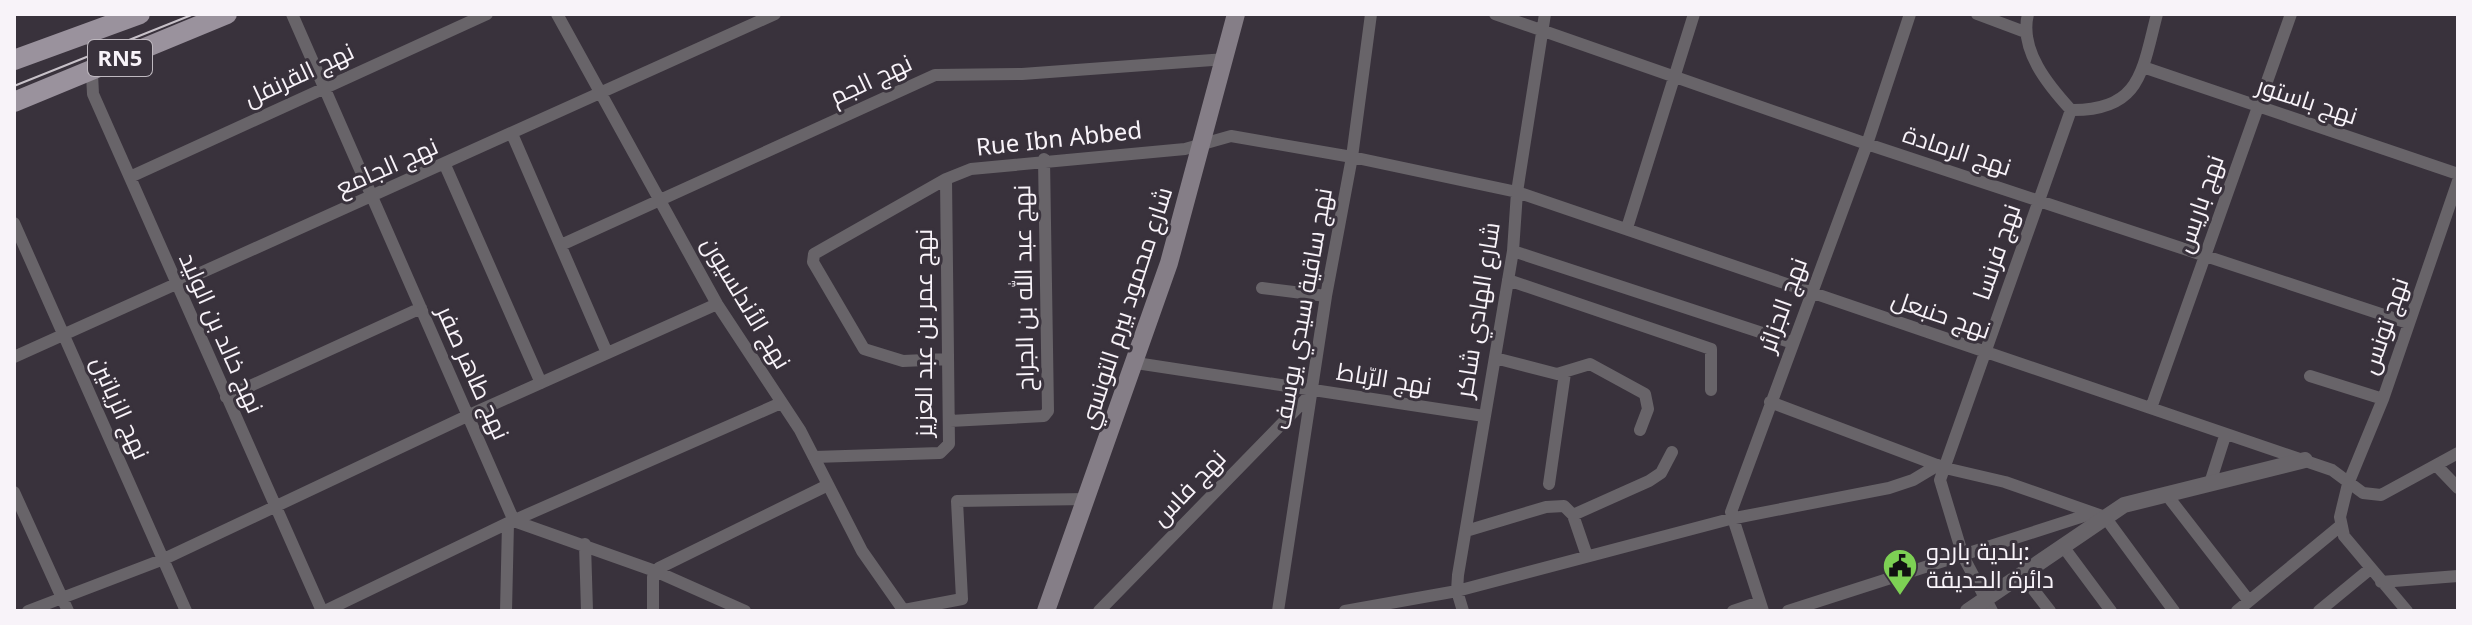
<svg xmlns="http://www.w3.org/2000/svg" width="2472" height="625" font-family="'Noto Sans',Cairo,sans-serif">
<rect width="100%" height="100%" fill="#39323c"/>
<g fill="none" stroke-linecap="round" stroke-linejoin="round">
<!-- minor -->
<path stroke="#686469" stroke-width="12" d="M292,14L514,521L655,571L745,611
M557,14L717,304L800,430L862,551L904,611
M1495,14L1867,144L2408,323
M1977,14L2025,32
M2028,14C2019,50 2048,85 2071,110
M80,35L93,41L99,56L92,74L93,94L322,611
M2143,67L2458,174
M2071,110C2141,111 2142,71 2157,14
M512,134L607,353
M445,165L541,383
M130,177L487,14
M14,223L186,611
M1627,228L1694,14
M561,245L935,75L1022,74L1226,59
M1513,251L1793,343
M1508,280L1711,349V390
M1262,288L1326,296
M14,357L775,14
M1495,358L1557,374L1590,364L1645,394L1648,409L1640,430
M948,359L903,361L864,349L813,262L814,254L946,179L971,169L1185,149L1231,136L1352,157L1517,192L2332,470L2363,493L2381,495L2458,453
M1136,363L1484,416
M2310,376L2383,399
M226,397L421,308
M1770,402L1945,468L2005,482L2105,517L2174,611
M2151,408L2291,14
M950,421L1044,416L1048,411L1044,159
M814,457L940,453L949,444L946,179
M2436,465L2458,488
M2210,483L2225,436
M1549,484L1565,373
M14,492L68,611
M2166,494L2249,601
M1573,515L1649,481L1661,473L1672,452
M1466,531L1546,507L1564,506L1573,515L1587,556
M585,544L587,611
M2062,545L2111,611
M2022,575L2050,611
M2381,582L2458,576
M904,610L962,599L957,501L1088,499
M28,611L164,559L467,416L717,304
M325,611L508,523L781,403
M506,611L508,523
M653,611V577L659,568L828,485
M1099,611L1310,395
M1278,611L1326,296L1352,157L1371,14
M1345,611L1457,591L1730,519L1889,488L1913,480L1938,465
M1463,611L1457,591L1458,575L1513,251L1517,192L1545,14
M1733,611L1757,603
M1763,611L1731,512L1867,144L1910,14
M1788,611L2093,513
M1992,611L1963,556L1940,480L2071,110
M2237,611L2339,527
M2319,611L2370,569
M2407,611L2344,536L2340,517L2348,484L2383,399L2458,181"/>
<!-- tertiary -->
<path stroke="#686469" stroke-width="16" d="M1968,611L2124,505L2305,460"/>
<!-- secondary -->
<path stroke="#857e87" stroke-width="18" d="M1046,611L1169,263L1236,14"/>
<!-- primary -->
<path stroke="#9a929d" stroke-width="20" d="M14,60L140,14
M14,102L227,14"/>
<!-- tram -->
<path stroke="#c7c1c8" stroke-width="2" d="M14,86L194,14"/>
</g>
<!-- icons -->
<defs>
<symbol id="civic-pin" viewBox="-11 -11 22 30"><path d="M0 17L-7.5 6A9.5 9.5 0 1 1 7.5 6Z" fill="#7dd154" stroke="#39323c"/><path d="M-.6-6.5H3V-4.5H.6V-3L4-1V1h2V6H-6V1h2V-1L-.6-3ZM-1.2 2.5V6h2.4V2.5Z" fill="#111"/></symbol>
</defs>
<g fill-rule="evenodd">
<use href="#civic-pin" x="1880" y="546" width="40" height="54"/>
</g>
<g text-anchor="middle" stroke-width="6" stroke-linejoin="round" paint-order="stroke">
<!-- shield labels -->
<rect fill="#39323c" stroke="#bfb9c0" stroke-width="2" x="88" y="40" width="64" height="36" rx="6"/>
<g font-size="22" font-weight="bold" fill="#f8f3f9">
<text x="120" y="66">RN5</text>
</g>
<!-- street labels -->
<g font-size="24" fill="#f8f3f9" stroke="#39323c">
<text transform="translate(299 75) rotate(-25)" y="8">نهج القرنفل</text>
<text transform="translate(871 80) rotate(-25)" y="8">نهج الجم</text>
<text transform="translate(2307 101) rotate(18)" y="8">نهج باستور</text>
<text transform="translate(1059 139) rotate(-6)" y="8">Rue Ibn Abbed</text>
<text transform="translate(1957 151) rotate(18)" y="8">نهج الرمادة</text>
<text transform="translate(387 167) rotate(-24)" y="8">نهج الجامع</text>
<text transform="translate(2200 204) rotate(-71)" y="8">نهج باريس</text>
<text transform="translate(1997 252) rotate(-71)" y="8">نهج فرنسا</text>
<text transform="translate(1024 288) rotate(-91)" y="8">نهج عبد الله بن الجراح</text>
<text transform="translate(746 303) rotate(59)" y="8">نهج الأندلسيون</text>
<text transform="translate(1783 305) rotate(-70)" y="8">نهج الجزائر</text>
<text transform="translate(1126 308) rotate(-72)" y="8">شارع محمود بيرم التونسي</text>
<text transform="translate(1303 309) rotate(-80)" y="8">نهج ساقية سيدي يوسف</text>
<text transform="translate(1478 310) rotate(-81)" y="8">شارع الهادي شاكر</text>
<text transform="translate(1941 315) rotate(19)" y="8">نهج حنبعل</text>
<text transform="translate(2385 326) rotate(-71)" y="8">نهج تونس</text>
<text transform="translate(221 333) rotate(66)" y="8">نهج خالد بن الوليد</text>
<text transform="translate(924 333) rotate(-90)" y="8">نهج عمر بن عبد العزيز</text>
<text transform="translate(473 373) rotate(66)" y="8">نهج طاهر صفر</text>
<text transform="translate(1384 379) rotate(9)" y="8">نهج الرّباط</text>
<text transform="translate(120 408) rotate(66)" y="8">نهج الزياتين</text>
<text transform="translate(1189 488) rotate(-46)" y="8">نهج فاس</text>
</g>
<!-- poi labels -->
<g font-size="24" fill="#f8f3f9" stroke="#39323c" text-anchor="start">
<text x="1926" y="560">بلدية باردو:<tspan x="1926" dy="28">دائرة الحديقة</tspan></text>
</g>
</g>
<!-- border -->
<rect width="2472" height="625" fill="none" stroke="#f8f3f9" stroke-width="32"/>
</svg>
